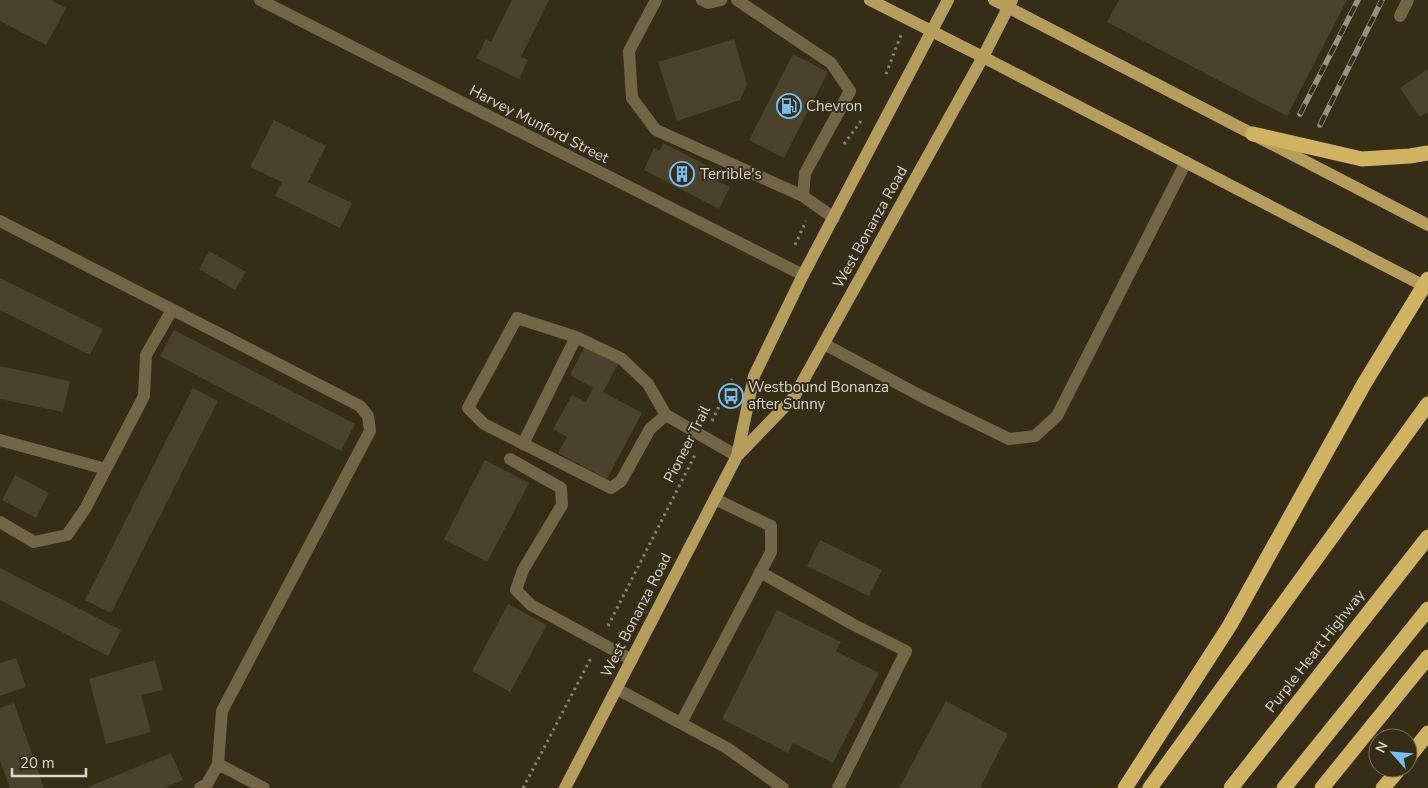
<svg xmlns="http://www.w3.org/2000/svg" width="1428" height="788" font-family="'Nunito Sans',sans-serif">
<rect width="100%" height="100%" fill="#352d16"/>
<!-- building -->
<path fill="#4a422a" d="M0,0H51L66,8L46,45L0,21Z
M512,0H549L521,57L528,60L519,79L476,58L486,39L491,42Z
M1119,0H1347L1287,116L1107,22Z
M734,39L747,84L740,100L677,121L658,62Z
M793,54L828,72L784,158L749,140Z
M1428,69V112L1420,117L1400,88Z
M274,120L326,146L308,182L352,203L340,228L275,196L282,182L250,167Z
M663,143L714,169L710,178L730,187L719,209L644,170L654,148L660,151Z
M209,251L246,272L235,290L199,269Z
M0,278L103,329L90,355L0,310Z
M174,330L355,424L341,451L160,356Z
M585,346L618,364L603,392L642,413L607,479L558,453L567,437L553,429L572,395L586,402L593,388L570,375Z
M0,366L70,381L63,412L0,399Z
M193,388L218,401L111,613L85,600Z
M485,460L529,483L487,562L444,539Z
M15,475L49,493L36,518L2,500Z
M820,540L882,570L869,596L807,566Z
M0,568L121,630L108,656L0,600Z
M508,604L547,625L510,692L472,671Z
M777,610L841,642L836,651L879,673L833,763L793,743L788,753L722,719Z
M16,658L26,687L0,696V663Z
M155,660L163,690L141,695L151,732L106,744L89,679Z
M946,701L1008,734L980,788H899Z
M14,703L44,788H10L0,761V708Z
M171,753L183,780L164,788H85Z"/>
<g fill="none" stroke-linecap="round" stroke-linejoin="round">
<!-- path -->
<path stroke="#88826f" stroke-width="3" stroke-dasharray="2.5 4" stroke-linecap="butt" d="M886,74L901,35
M844,144L861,121
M795,245L806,221
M712,421L732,379
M608,626L696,453
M523,788L591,658"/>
<!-- minor -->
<path stroke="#726647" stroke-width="12" d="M260,0L803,275
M656,0L629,51L632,98L656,130L803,196
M702,0L708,3L721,0
M737,0L831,63L850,91L805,173L803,196L834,218
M1400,16L1408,0
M0,221L360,406L368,416L370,431L222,711L218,764L207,784L200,788
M824,344L921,396L1009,439L1035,436L1057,416L1186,162
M666,415L650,429L621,481L611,488L484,424L468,408L517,318L576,337L622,359L648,384L666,415L737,456
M0,440L106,469
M523,444L576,337
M510,459L561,488L562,505L523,570L516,590L531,605L632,660
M0,522L34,542L67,535L85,509L144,396L146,355L172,310
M760,572L854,625L906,651L838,788
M617,689L727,748L783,788
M681,723L771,552V526L715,499
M218,764L264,788"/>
<!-- major -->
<path stroke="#b59e5b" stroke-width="12" d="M870,0L983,57L1428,288
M994,0L1428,225
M737,456L794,397L983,57L1012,0
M565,788L737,456L754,376L803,275L948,0"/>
<!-- highway -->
<path stroke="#cfb361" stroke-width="15" d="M1253,134L1362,159L1410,156L1428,153
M1408,758L1428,733
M1125,788L1230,625L1364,384L1428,279
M1150,788L1428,404
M1231,788L1428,537
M1284,788L1428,609
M1322,788L1428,657
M1383,788L1400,768"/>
<defs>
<path id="rail" d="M1300,114L1358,0
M1320,125L1382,0"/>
</defs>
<!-- rail casing -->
<use href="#rail" stroke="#989280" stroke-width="5.5"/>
<!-- rail -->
<use href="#rail" stroke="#352d16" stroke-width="4" stroke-dasharray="11" stroke-linecap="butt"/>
</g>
<!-- icons -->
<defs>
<symbol id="fuel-ring" viewBox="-11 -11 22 22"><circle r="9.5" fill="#352d16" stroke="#74c0f6" stroke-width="1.5"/><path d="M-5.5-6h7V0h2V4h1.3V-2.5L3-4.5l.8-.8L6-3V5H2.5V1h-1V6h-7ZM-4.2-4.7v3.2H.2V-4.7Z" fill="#74c0f6"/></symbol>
<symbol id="building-ring" viewBox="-11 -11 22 22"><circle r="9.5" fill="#352d16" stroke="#74c0f6" stroke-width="1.5"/><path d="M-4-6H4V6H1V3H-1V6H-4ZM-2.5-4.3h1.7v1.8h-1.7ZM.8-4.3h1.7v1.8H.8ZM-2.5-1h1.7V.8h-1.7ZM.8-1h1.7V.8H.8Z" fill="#74c0f6"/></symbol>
<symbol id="bus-ring" viewBox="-11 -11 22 22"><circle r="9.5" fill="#352d16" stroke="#74c0f6" stroke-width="1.5"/><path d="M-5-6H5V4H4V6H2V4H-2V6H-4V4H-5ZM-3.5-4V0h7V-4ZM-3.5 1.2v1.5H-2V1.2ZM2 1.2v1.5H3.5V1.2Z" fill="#74c0f6"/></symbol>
</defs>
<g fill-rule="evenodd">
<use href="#fuel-ring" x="775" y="92" width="28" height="28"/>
<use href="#building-ring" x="668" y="160" width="28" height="28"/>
<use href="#bus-ring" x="717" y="382" width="28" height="28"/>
</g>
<g text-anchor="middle" stroke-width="4" stroke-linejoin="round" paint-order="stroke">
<!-- poi labels -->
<g font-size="15" fill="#dcd7c9" stroke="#352d16" text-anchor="start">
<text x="806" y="111">Chevron</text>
<text x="700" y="179">Terrible's</text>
<text x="748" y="392">Westbound Bonanza<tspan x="748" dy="17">after Sunny</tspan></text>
</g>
<!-- street labels -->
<g font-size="15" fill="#dcd7c9" stroke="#352d16">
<text transform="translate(539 124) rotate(27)" y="5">Harvey Munford Street</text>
<text transform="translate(870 227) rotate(-61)" y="5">West Bonanza Road</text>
<text transform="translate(687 444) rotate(-63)" y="5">Pioneer Trail</text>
<text transform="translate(636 615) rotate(-63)" y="5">West Bonanza Road</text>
<text transform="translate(1315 651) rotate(-52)" y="5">Purple Heart Highway</text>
</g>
</g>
<!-- north arrow -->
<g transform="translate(1393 753) rotate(297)"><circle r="24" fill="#352d16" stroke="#78715e"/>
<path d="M0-4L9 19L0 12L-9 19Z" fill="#74c0f6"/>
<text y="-8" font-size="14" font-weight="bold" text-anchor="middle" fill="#dcd7c9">N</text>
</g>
<!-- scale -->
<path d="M12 768v8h74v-8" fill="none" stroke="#dcd7c9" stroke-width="2.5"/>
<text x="20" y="768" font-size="15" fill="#dcd7c9" stroke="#352d16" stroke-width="4" paint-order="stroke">20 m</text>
</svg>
